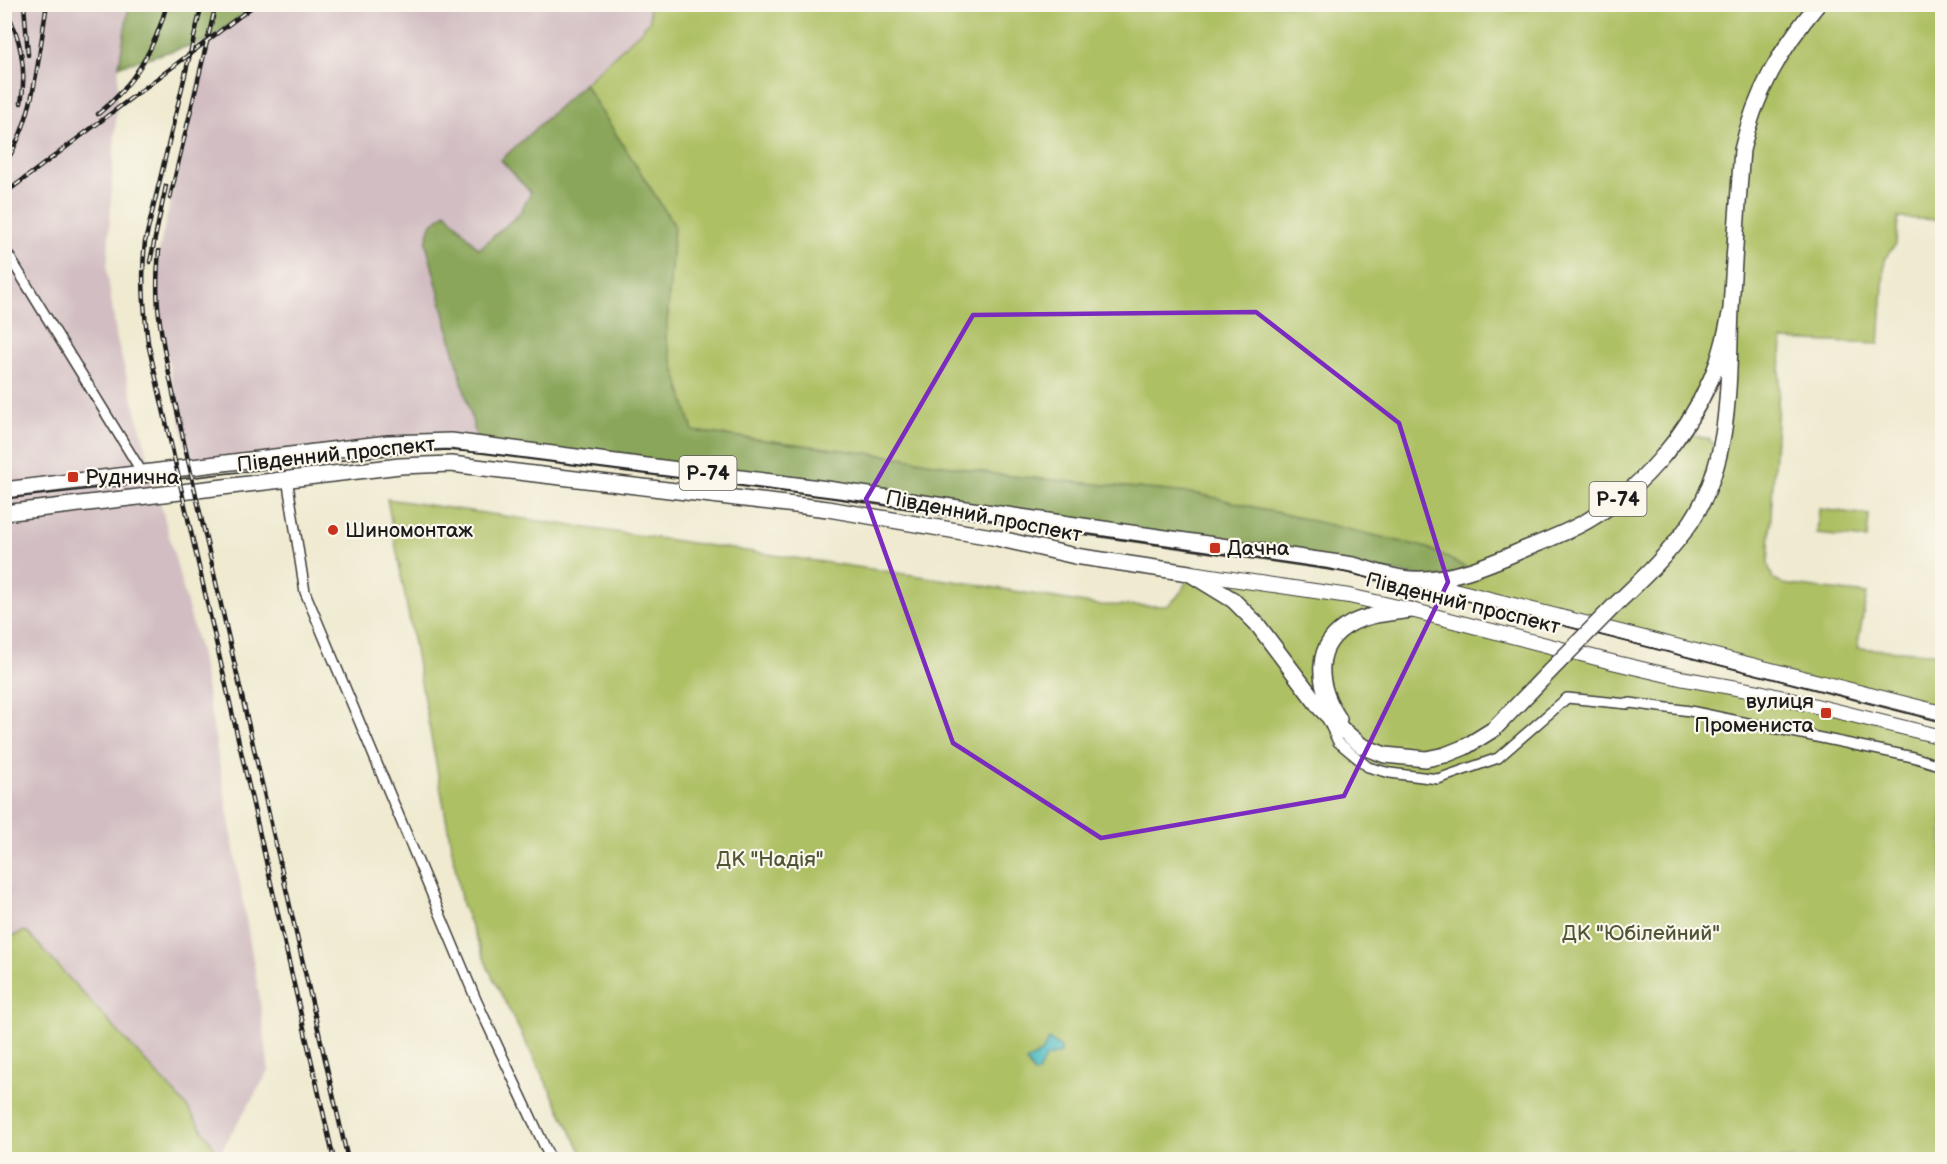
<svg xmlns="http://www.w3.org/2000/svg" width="1947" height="1164" font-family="'Balsamiq Sans',sans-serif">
<rect width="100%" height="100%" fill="#fbf7ec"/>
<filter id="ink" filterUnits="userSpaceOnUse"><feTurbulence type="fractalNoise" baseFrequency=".0167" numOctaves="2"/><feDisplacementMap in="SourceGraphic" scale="12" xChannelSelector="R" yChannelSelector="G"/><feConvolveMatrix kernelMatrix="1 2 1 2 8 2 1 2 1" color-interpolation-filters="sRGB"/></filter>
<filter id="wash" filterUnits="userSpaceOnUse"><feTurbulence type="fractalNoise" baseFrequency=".008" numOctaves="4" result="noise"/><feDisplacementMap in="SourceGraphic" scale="24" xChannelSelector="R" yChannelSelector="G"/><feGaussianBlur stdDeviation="1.35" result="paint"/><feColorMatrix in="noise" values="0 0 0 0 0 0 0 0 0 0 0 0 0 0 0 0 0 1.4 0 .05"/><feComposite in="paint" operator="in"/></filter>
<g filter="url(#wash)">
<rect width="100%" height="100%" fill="#efead0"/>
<!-- industrial -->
<path fill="#d2bec2" d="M5,5H129L119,66L107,271L117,340L201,656L260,1001L269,1071L219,1154L187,1107L26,931L5,939Z
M256,5H649L650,20L640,32L502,160L531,193L519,214L479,249L446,212L426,243L478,443L451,441L190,468L159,315L157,282L159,250L207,41Z"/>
<!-- green -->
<path fill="#adc064" stroke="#646e40" stroke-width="1.5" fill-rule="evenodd" d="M649,5H1942V220L1898,218L1896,244L1885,258L1879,344L1782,340L1768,564L1773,579L1782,584L1867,594L1857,648L1942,654V713L1409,579L1470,570L1427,548L1199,494L1001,475L905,458L692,431L666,339L674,225L584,84L640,32L650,20ZM1725,339L1720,452L1709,439L1680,432Z
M387,499L967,583L1097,605L1167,606C1180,596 1185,587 1189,573L1233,599L1235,579L1349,596L1942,737V1159H585L489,970L462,904Z
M1819,509L1869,515L1867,539L1817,534Z
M26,931L187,1107L219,1154L221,1159H5V939Z"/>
<!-- forest -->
<path fill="#8aa65a" stroke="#53613b" stroke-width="1.5" d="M129,5V4L256,5L207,41L119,66Z
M584,84L674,225L666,339L693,431L905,458L1001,475L1199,494L1428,548L1471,570L1434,578L478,443L426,243L431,225L446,212L479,249L519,214L531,193L501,160Z"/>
<!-- water -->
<path fill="#4ab9c0" stroke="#336a6e" stroke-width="1.5" d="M1049,1039L1061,1048V1053L1045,1058L1038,1073H1034L1026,1062L1042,1052Z"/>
</g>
<g filter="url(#ink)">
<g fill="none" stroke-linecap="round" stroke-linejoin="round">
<defs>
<path id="minor" d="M4,248L143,474
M287,478L305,592L477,1002L551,1160
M1630,703L1690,711L1913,757L1942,766
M1328,721L1338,742L1368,767L1390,773L1438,779L1498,758L1567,698L1628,704"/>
<path id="secondary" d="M1191,573L1349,596L1411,610L1612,662L1680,678L1759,692L1942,737
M1418,581L1942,713"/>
<path id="primary" d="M4,490L388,443L451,441L827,489L1353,565C1372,570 1392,578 1411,579C1449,581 1486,566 1520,551C1542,542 1566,533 1587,521C1642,489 1685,437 1711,379C1721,357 1726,333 1731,309
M4,513L400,466L451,464L828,509L992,537L1075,556L1189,573L1233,600L1257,624L1321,709L1338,726L1362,746L1385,755L1426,759L1445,755L1465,747L1494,729L1550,671
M1614,606C1641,580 1670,553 1691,522C1732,460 1728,381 1731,309C1734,256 1738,203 1742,150C1755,93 1781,48 1818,4
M1339,719C1317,686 1311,644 1352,623C1369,614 1392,613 1411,610"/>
</defs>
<!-- minor casing -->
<use href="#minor" stroke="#3c3b37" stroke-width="12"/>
<!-- secondary casing -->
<use href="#secondary" stroke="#3c3b37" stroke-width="16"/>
<!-- primary casing -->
<use href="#primary" stroke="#3c3b37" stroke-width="18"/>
<!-- minor -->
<use href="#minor" stroke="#fff" stroke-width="9"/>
<!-- secondary -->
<use href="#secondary" stroke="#fff" stroke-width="14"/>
<!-- primary -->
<use href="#primary" stroke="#fff" stroke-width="15"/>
<!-- tram -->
<path stroke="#1c1c1c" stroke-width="1.5" d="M4,499L405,453L446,450L485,453L860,501L1330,569L1435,593L1942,722"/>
<defs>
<path id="rail" d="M24,4L28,55
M202,4L145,242C141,277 144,309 148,343L334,1160
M4,7C21,36 27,70 21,103
M98,114C134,85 155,49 167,4
M4,165C35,120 38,57 47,4
M4,194L256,4
M170,198L216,4
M159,251C157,272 156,294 159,315C164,360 176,404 185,447L348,1160
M150,262L166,186"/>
</defs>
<!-- rail casing -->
<use href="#rail" stroke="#1c1c1c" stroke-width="4.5"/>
<!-- rail -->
<use href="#rail" stroke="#fbf7ec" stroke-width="2" stroke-dasharray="7" stroke-linecap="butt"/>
<defs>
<path id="primary-bridge" d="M1550,671L1614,606"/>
</defs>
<!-- primary-bridge casing -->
<use href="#primary-bridge" stroke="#3c3b37" stroke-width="18" stroke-linecap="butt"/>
<!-- primary-bridge -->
<use href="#primary-bridge" stroke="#fff" stroke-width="15"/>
</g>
</g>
<!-- marked area -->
<path fill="none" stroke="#7b2cbf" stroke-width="4.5" stroke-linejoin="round" d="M1256,312L1399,423L1448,582L1344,796L1101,838L953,743L866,499L973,315Z"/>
<!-- markers -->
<g fill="#c8321e" stroke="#fbf7ec" stroke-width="2">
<rect x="67" y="471" width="12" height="12" rx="3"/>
<circle cx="333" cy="530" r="6"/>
<rect x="1209" y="542" width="12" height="12" rx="3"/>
<rect x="1820" y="707" width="12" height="12" rx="3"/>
</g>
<g text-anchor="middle" stroke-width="4.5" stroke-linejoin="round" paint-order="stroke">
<!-- shield labels -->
<g fill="#fbf7ec" stroke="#5f5e5a" stroke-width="1.5">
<rect x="679.5" y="456" width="57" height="34" rx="4.5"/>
<rect x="1589.5" y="482" width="57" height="34" rx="4.5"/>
</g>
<g font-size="20" font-weight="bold" fill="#1c1c1c">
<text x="708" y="480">Р-74</text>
<text x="1618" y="506">Р-74</text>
</g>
<!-- street labels -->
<g font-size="21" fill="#1c1c1c" stroke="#fbf7ec">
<text transform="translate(336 454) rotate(-6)" y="7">Південний проспект</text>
<text transform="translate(984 516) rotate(11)" y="7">Південний проспект</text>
<text transform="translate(1463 603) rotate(14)" y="7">Південний проспект</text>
</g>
<!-- poi labels -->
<g font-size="21" fill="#1c1c1c" stroke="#fbf7ec" text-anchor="start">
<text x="85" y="484">Руднична</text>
<text x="345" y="537">Шиномонтаж</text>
<text x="1227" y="555">Дачна</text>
<text x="1814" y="708" text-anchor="end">вулиця<tspan x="1814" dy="24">Промениста</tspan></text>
</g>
<!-- park labels -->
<g font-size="21" fill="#4f5535" stroke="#fbf7ec">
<text x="770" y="866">ДК "Надія"</text>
<text x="1641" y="940">ДК "Юбілейний"</text>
</g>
</g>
<!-- margin -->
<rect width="1947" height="1164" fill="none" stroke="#fbf7ec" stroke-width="24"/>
</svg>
